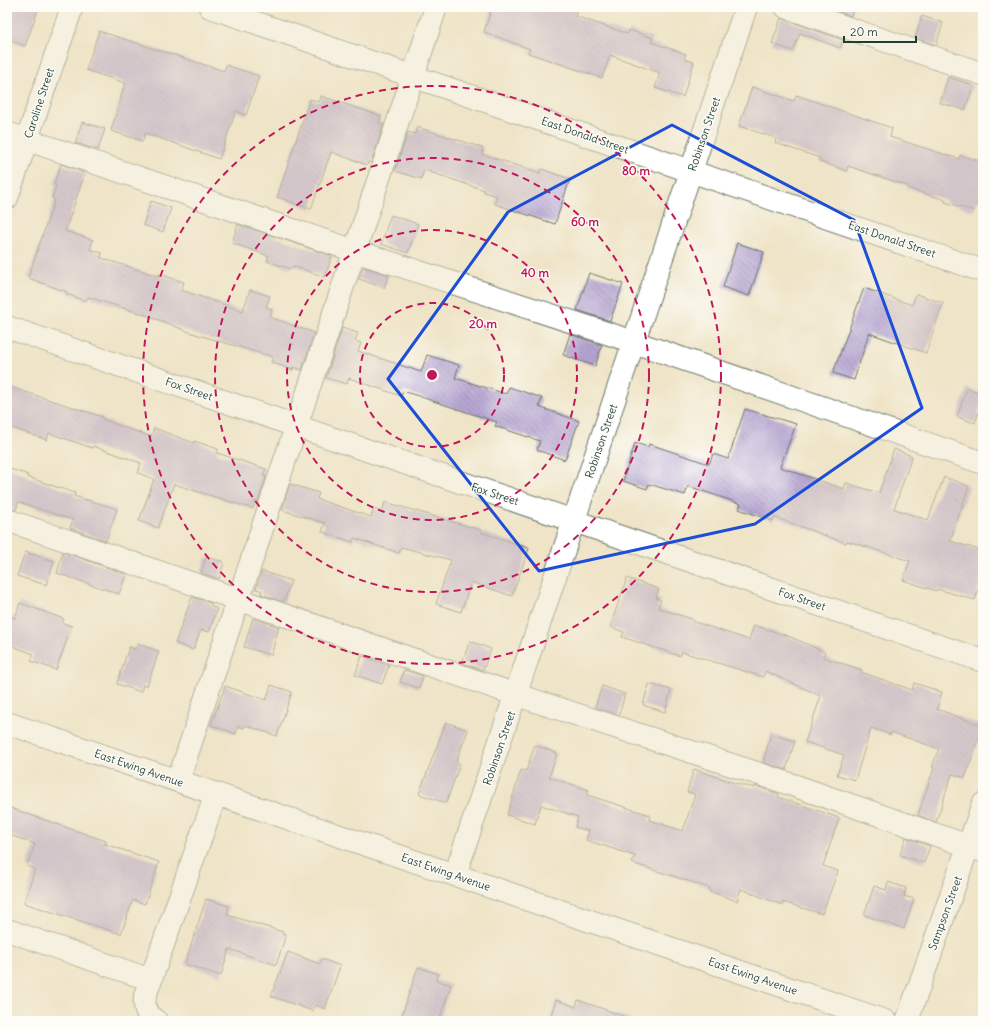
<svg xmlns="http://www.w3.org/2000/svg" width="990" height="1028" font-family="Delius,sans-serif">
<defs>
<pattern id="building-back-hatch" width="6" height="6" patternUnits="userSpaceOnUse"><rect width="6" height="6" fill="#b6a4d2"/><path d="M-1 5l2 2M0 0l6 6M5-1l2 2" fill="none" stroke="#9387ab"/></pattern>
</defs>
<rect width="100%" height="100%" fill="#fdfcf7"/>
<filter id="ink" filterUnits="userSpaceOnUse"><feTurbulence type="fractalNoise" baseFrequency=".025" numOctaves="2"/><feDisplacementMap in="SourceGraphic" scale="8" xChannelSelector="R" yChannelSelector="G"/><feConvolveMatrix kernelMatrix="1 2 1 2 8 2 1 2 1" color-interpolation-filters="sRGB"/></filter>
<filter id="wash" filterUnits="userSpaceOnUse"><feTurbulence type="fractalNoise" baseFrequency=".012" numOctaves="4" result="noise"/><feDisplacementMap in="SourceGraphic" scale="16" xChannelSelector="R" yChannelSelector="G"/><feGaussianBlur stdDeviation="0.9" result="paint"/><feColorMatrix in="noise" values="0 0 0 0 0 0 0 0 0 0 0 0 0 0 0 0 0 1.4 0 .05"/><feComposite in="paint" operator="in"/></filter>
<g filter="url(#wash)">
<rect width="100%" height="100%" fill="#efe4c7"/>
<g id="blocks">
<!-- building -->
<path fill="url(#building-back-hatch)" d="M10,7H39L25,46L7,39V15Z
M492,7H567L577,11L575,16L628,34L629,30L653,38L651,42L686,54L684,59L694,62L683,97L655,88L660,73L610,55L602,78L528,53L530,49L484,32Z
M825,7H854L851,16Z
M922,16L943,23L936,45L915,38Z
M781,18L843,40L840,48L800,33L793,51L772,44Z
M99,31L224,71L226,65L259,76L246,115L236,111L219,159L145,133L143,141L111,131L125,83L86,70Z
M948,77L973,85L965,110L940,103Z
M752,87L794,101L796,95L892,128L890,137L959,159L960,155L983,162V181L974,211L945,202L946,200L907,188L908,186L848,166L847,171L819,161L820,158L775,143L776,138L739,126Z
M321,96L381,116L379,123L384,124L371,163L368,162L367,165L331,152L311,209L277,197L310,99L319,102Z
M82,122L105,129L98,150L75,143Z
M417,127L483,148L482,154L540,173L541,169L570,179L555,224L495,204L497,196L484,192V190L424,170L421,179L395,171L408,132L415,134Z
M61,164L85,173L65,231L93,240L90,249L102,253L101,258L158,276L159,274L184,282L181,290L243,311L250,290L270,296L266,307L272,309L270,317L314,333L302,370L293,367V370L271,362L273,357L192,333L146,315L88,297L86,301L66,294L67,292L28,278L55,199L52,198L56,185L54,184Z
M151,201L171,208L163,232L143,225Z
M391,215L418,224L408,253L381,244Z
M238,224L332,256L325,277L293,266L291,269L267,261L269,256L232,243Z
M737,243L764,252L749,296L723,287Z
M363,267L389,275L384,288L359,279Z
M589,273L623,284L610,321L577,310Z
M864,288L912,305L916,294L943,303L926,353L869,333L854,380L833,373Z
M342,328L358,333L355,341L361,343L358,351L421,372L427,355L459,365L455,378L506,394L509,387L542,398L539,407L579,421L565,460L537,450L540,441L495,426L497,422L403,391L401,396L349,378L347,384L326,378Z
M570,334L602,345L595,366L563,355Z
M7,386L103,417L102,419L151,437L154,428L194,443V441L218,449L217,453L266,469L263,476H266L258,502L255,501L253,509L174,484L158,528L139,521L154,479L138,473L141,463L93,446L92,448L49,433L47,440L7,426Z
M967,388L983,394V399L975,423L957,417Z
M745,409L796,424L780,467L844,489L846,483L879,493L894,449L912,456L894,509L928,520L944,477L969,486L950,541L983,551V575L975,600L937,589L936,591L903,580L910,561L861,545L847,541L846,543L774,517L773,521L739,509L741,504L688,486L685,495L649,484L647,489L623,481L635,443L648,447L649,444L709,464L713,454L728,459Z
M7,468L28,475L27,477L75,493L74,496L117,509L106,541L70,528L73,520L18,502L16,510L7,508Z
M290,484L319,493L317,499L371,517L374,509L382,512L385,502L481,530V532L529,548L512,596L471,582L461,612L436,604L451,560L401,547L399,553L354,538L353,542L322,532L325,523L282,510Z
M25,552L54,561L46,585L17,576Z
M63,552L126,574L119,594L57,573Z
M206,557L224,562L219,579L201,573Z
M262,571L291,581L284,602L261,594L262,591L256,589Z
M627,578L659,589L656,598L661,600L658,608L692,619V621L749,640L754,625L788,636L825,652L823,657L862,670L861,672L912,690L914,683L942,692L937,709L983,726L965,778L952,774L936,822L918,815L934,768L932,767L939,749L891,732V735L871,728L855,780L837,775L844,755L805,742L821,696L765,671L763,677L682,652L680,656L622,637L624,632L610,627Z
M192,597L211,603V606L217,609L209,632L201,630L193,650L175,643Z
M20,603L64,619L62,623L72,626L56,670L31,661L34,654L7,644V615L15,618Z
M253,618L279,627L271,655L244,647Z
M470,641L491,649L483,670L462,663Z
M137,644L159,651L147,686L143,685L141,692L117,684L129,647L135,649Z
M362,656L389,665L382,684L355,675Z
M404,670L423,676L419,688L400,682Z
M649,684L671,690L665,712L643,705Z
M271,685L292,692L277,736L245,725L244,728L238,726L236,734L211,725L225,686L266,700Z
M602,686L625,694L619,715L595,707Z
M446,722L468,730L456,762L460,764L446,803L419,794Z
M771,734L795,741L786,770L763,762Z
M535,745L557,753L549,777L589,790L587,795L650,815L649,820L683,831L695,794L687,792L694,769L738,784L755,788V786L779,794L778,797L839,818L823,866L838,871L822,914L783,902L782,905L741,889L737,901L709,891L710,888L632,863L635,856L586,840L589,831L575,827L578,817L541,805L535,824L507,815L521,770L526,771Z
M7,807L106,841L105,844L159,862L145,904L133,900L121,934L24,903L35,869L27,866L35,844L7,834Z
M906,837L930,846L924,863L900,855Z
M888,882L906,888L904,896L914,899L904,929L864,915L874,886L886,890Z
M206,899L229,906L227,915L283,932L282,934L286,935L276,965L229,949L221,976L185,964Z
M288,952L320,964L322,959L340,966L325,1009L315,1005L313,1011L271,996Z
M418,967L439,974L436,980L451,985L439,1021H421L402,1015Z
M556,1000L576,1007L578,1000L629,1018V1021H549Z"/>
</g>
</g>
<g filter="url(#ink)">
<use href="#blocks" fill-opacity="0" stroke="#687767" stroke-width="1"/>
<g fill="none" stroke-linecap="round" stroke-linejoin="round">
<defs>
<path id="minor" d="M210,7L983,271
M786,7L983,74
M7,133L355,251L634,342L983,463
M7,198L72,7
M7,327L983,661
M7,520L517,695L784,782L983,851
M7,723L885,1021
M178,781L436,7
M455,875L746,7
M7,930L151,980
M156,1021C145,1014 144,1008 145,996L216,794
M907,1021L983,804"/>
</defs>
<!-- minor casing -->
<use href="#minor" stroke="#687767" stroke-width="24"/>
<!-- minor -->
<use href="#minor" stroke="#fff" stroke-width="22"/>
</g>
</g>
<!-- marked area -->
<path d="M0 0H990V1028H0ZM672,125L854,220L922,408L755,524L539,571L388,379L508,212Z" fill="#efe4c7" fill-opacity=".55" fill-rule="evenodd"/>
<path fill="none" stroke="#1d4ed8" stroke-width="3" stroke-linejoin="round" d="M672,125L854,220L922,408L755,524L539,571L388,379L508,212Z"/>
<!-- distance rings -->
<g fill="none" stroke="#c2185b" stroke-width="2" stroke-dasharray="7 5">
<circle cx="432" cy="375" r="72"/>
<circle cx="432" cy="375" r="145"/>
<circle cx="432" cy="375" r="217"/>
<circle cx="432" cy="375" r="289"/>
</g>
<g text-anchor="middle" stroke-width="3" stroke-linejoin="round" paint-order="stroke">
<!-- street labels -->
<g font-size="11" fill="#1f3d34" stroke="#fdfcf7">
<text transform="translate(39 103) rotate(-72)" y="4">Caroline Street</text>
<text transform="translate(704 134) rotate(-71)" y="4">Robinson Street</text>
<text transform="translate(585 135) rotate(19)" y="4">East Donald Street</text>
<text transform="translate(892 239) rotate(19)" y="4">East Donald Street</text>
<text transform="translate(189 389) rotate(19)" y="4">Fox Street</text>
<text transform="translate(601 441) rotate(-71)" y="4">Robinson Street</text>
<text transform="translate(495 494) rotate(18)" y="4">Fox Street</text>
<text transform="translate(802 599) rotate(19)" y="4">Fox Street</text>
<text transform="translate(499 748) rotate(-71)" y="4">Robinson Street</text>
<text transform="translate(139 768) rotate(19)" y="4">East Ewing Avenue</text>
<text transform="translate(446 872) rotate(19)" y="4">East Ewing Avenue</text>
<text transform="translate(945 913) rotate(-70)" y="4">Sampson Street</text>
<text transform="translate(753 976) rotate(19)" y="4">East Ewing Avenue</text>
</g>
</g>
<circle cx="432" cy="375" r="6" fill="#c2185b" stroke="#fdfcf7" stroke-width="2"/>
<g font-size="12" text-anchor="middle" font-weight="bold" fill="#c2185b" stroke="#fdfcf7" stroke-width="3" stroke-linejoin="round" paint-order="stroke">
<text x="636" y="175">80 m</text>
<text x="585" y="226">60 m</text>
<text x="535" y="277">40 m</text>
<text x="483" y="328">20 m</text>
</g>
<!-- margin -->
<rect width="990" height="1028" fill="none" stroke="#fdfcf7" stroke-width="24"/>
<!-- scale -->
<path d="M844 36v6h72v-6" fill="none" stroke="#1f3d34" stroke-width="2"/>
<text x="850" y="36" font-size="12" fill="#1f3d34" stroke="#fdfcf7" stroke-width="3" paint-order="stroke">20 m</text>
</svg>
